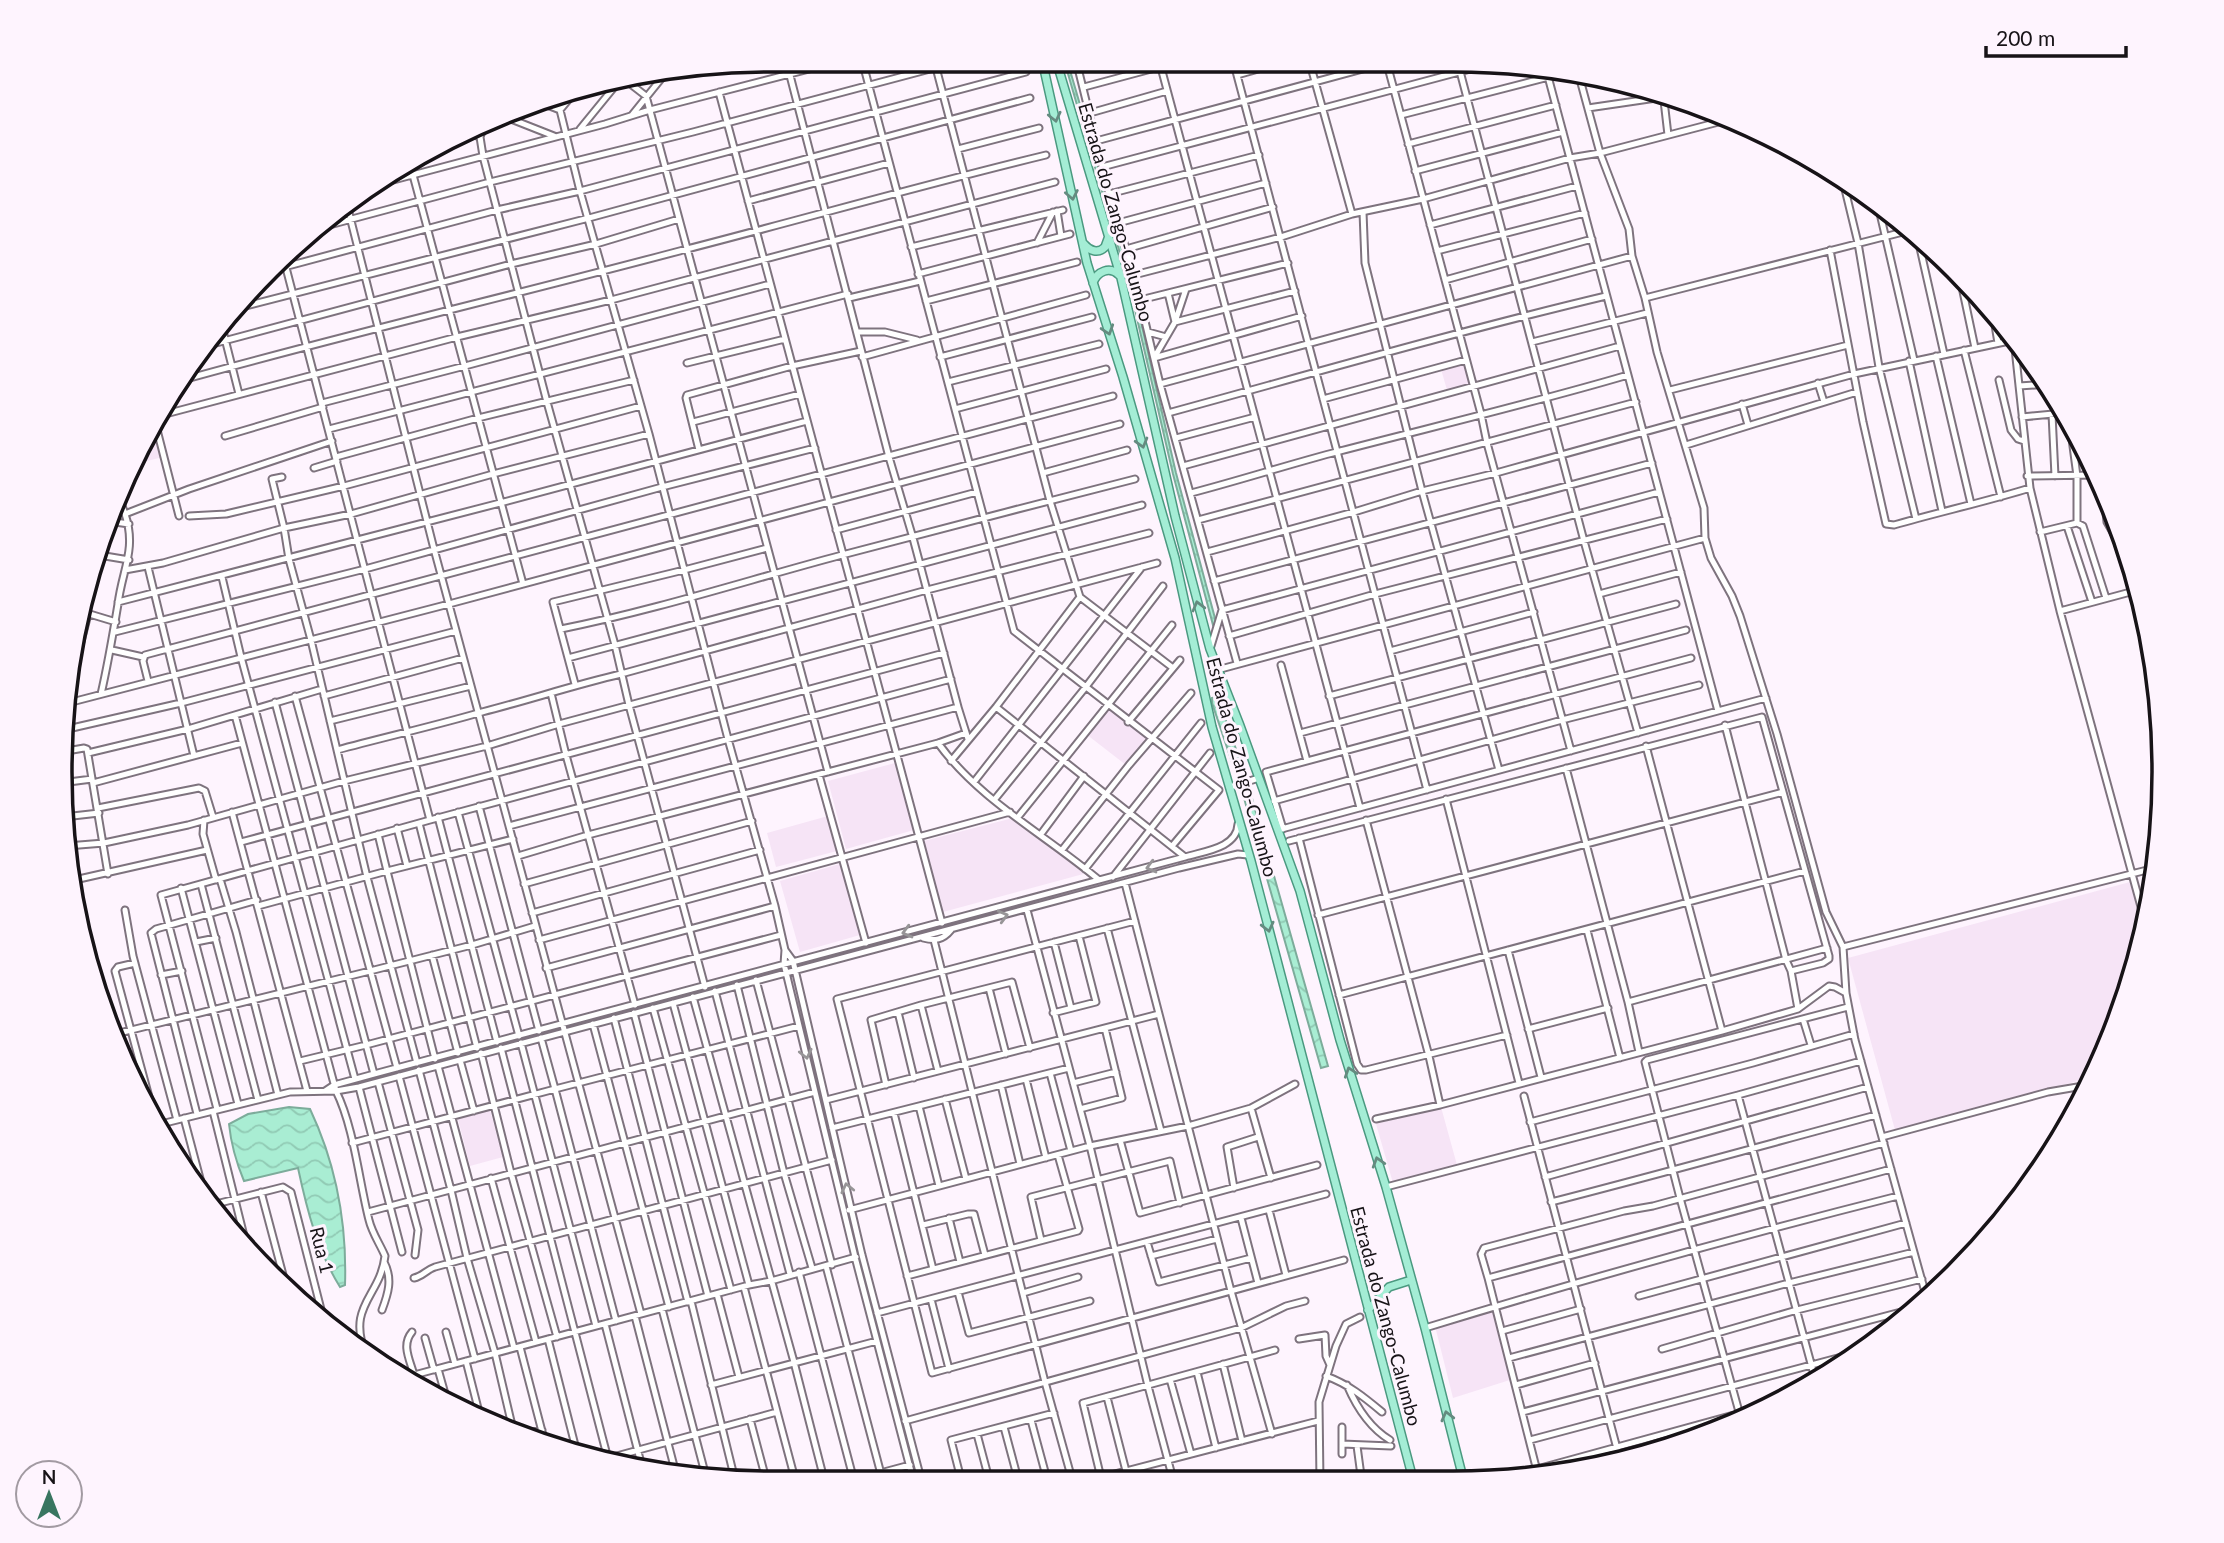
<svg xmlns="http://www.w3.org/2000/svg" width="2224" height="1543" font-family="Lato,sans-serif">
<defs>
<pattern id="water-waves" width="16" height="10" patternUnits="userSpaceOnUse" patternTransform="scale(1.75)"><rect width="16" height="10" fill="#a9edd3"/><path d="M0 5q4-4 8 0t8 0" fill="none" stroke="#91cab4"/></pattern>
</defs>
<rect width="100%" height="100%" fill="#fef4fe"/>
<!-- built -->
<path fill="#f6e4f6" d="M1464,363L1469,384L1447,390L1441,369Z
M153,419L163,457L131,465Z
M1107,708L1147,739L1126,765L1086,734Z
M895,763L914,830L846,849L828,781Z
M828,816L837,851L776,867L767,833Z
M1013,818L1087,873L943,912L924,841Z
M840,864L860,935L800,952L780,881Z
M2130,882L2144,933L2110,1044L2093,1077L1895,1130L1848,958Z
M1441,1107L1457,1165L1393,1183L1376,1124Z
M490,1110L503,1157L470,1166L458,1119Z
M1494,1308L1513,1379L1453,1398L1435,1326Z"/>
<!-- water -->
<path fill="url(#water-waves)" stroke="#7dac9b" stroke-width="2" d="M1064,60H1067L1133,287L1176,473L1216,622L1213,625L1173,474L1130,288Z
M1215,697L1219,701L1243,769L1246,786L1251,795L1328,1066L1321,1068L1244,798L1241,779L1235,771L1212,703V698Z
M289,1107L310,1109C336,1164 347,1225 345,1285L340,1287C317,1250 307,1210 298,1168L244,1181C236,1162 231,1144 229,1124L248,1114Z"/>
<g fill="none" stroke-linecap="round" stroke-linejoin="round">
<defs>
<path id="minor" d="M786,60L889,457L913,538L958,707L968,739
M862,60L1014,631L1219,790L1173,845
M934,60L1050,501L1080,597L996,707L951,761
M1076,60L1109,194
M1159,60L1360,808
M1233,60L1427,790
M1309,60L1352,214
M1386,60L1481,414L1487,443L1571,751
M1457,60L1584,541L1638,733
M1546,69L1718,711
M1578,72L1600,153L1629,229L1632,256L1645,298L1657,352L1704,508L1705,538L1711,558L1732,596L1740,616L1777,734L1826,912L1843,947L2155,868
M1237,75L1290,60
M624,79L646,96L828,772
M1581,81L1603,76
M1084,87L1185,60
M719,92L942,923
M1663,92L1668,135
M558,94L560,110L580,191L649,434L728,739L775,906L785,950L784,964L855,1257L914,1483
M537,101L560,110L579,87
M1588,108L1663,97
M1090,113L1167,91
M498,114L554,136
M632,115L665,74
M1401,115L1572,71
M580,129L620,80
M465,132L480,137L483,156L547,402L615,645L629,705L705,987
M480,137L486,121
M1096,141L1396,60
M1408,144L1556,105
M958,149L1039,128
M1102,167L1493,63
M394,170L399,174L400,178
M1415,171L1563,132
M413,175L523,584
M410,176L417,157
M1843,181L1858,243L1879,367L1916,519
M367,187L605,124L650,110L844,60
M748,201L889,163
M347,205L434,549L641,1314
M1879,209L1914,360
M1057,211L1061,236
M1363,212L1365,263L1422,491L1499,770
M1118,223L1266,183
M1430,225L1577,186
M322,227L490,182L693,132L964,60
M1918,239L1944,354
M1037,243L1053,212
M911,247L1063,210
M1126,249L1273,207
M1830,250L1863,422L1886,524L1894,525C1939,512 1985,502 2030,488
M1437,251L1585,213
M273,270L497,210L580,191L1026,72
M918,274L1070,234
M1134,275L1281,237L1352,214L1423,199L1570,158L1600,153L1730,119
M1445,280L1592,239
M1961,282L1975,348
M1168,293L1175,322L1295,291
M849,298L920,281
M1645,298L1907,231
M1140,300L1288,263
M926,301L1077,262
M230,310L589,218L1030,98
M1993,313L1998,343
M221,323L239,394
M857,332H885L917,340
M1148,332L1166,337
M2014,339L2030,488L2060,611L2146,925
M1532,342L1647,313
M205,346L511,264L596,244L679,219
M1964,350L2001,497
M1936,356L1971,504
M2016,356L2029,357
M862,357L1086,295
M940,357L1092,317
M1154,358L1302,316
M1154,358L1175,322L1186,289
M1909,361L1942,511
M687,363L785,339
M1999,380L2011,430L2018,439L2024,441
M179,381C348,334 518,294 687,249C807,218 926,184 1046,155
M948,382L1099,344
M1818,383L1824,402
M1160,384L1632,256
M2019,386L2049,384
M1670,390L1848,345
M1323,399L1466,360
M166,400L169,413
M322,403L465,366L770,284
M1742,404L1748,425
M955,409L1106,369
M1168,413C1314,373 1459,331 1606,296
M2052,414L2055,476
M154,417L457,337L611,300L1055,182
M2022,417L2064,413
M154,418L179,516
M693,422L800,394
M2070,424L2077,476V523
M329,429L848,294
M225,436L323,407
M1176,438L1255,417
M1686,445L1857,392
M699,450L686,398L687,395L792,366L861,351
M336,457L478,418L634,380
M1183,466L1620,346
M314,468L337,461
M1043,473L1127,450
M2027,476L2097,475
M282,477L272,479L284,528L289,559L311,640L367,877L417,1063
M2103,485L2107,522L2115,536L2133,591
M117,492L125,514L189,489L332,441
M1191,493C1241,480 1290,464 1340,451C1436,426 1533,403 1628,375
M189,516L226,514L344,486L641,406
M1198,520L1636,402
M108,521L129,524
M2067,526L2092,602
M836,530L977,492
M2040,532L2077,523L2083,526L2106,598
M1207,552L1354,512L1422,491L1496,473L1854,374L2014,340
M99,555L129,560
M148,567L194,756
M125,570L163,563L284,528L351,514L493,474L649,434
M222,577L241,657L355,1079
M1214,581L1652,463
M1599,594L1681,572
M1080,597L1173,668
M118,602L500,503L807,421
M2060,611L2138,590
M83,612L116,622
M85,613L87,598
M561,629C656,610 748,580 842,555C940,529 1037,504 1135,479
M115,632L365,569L662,487L815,448
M1229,636L1375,594L1667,519
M1211,646L1222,610L1659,492
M112,650L143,657
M1390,651L1534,612
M568,658L1142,505
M1237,663L1160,384L1134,275L1109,194L1259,155
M1281,665L1307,761
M1217,670L1705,538
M66,678L72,677L88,614
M148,681L143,661L145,655L1113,396
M575,684L553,602L684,570L767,548
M551,693L566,755L635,1005
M101,694C108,664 113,634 118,604C122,570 137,549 125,514
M295,696L397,1068
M324,696L463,658
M1329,696L1676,604
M275,702L374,1074
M64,704L449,604L1120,424
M996,707L1185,857
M235,715L336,1091C354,1127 359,1181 369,1220C372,1233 380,1244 385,1256C380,1298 346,1304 366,1356
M330,721L471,686
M1128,722L1180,660
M1725,725L1786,960L1791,971L1798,1009
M72,728L181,703L456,631
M1300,733L1686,630
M938,743C979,800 1046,835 1099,880
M1646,746L1722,1031
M337,750C385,737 434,726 482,712C529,700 574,685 621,674L927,590L1149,533
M61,752L84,748L87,749L108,874
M88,753L188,729L322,689
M1566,768L1628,1002L1639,1052
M819,775L866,943
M974,782L1142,567
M61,783L92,779
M93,783L242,743
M1230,787L1259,778
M995,799L1085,688L1163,586
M1446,799L1519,1083
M1274,801L1562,720L1699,685
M479,806L539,1031
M98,808L199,788L205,791L213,817
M232,812L307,1091
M458,812L519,1036
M64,817L99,813
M438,817L497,1042
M1018,817L1172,625
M204,820L203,834L216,880
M430,820L951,679
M1366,820L1429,1056L1440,1105
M419,823L477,1048
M509,826L958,707
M397,828L407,866
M1283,829L1266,772L1691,658
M1278,830L1766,698
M378,834L387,871L513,839
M1041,834L1084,776
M1299,838L1357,1064L1361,1070H1366L1507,1035
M1289,841L1762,717L1829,956V959L1823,963L1791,971
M241,842L944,653
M67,846L104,843L188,825L344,781L487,746L559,724L1157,563
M1062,850L1129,765L1191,693
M518,856L588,835L938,743L966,733
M1085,869L1201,723
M1113,877L1210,753
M220,879L236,932L278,1095
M70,881L207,850
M1125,883L1231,1291L1272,1434
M201,884L258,1100
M524,884L752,821
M181,888L238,1104
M258,906L387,871L435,1059
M125,910L133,956L177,1120
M1027,910L1090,1146L1148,1386L1174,1483
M532,913L760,850
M1318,915L1783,792
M1135,921L837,999L932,1373L1344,1260
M1107,928L1161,1131
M1587,930L1620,1058
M923,938C935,941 943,940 951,930
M539,940L1010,812
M934,940L1045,1382L1073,1483
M196,942L216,938
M1054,942L1071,1008
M1843,947L1846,993L1855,1040L1927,1299
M785,950L793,961L862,1255L922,1483
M1508,950L1541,1077
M87,951L92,967
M432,955L458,1053
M135,963L118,967L115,971L156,1123
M546,968L775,906
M161,975L182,971
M756,980L832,1265
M737,985L784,1173L812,1268
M989,988L1006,1054
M715,991L790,1274
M1339,995L1805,871
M693,997L794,1362L825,1483
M1628,1002L1827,948
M673,1003L749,1285
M921,1005L938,1071
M653,1008L731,1290
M898,1012L914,1078
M634,1013L708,1296
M1053,1013L1096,1002L1079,936
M614,1018L688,1302
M1803,1019L1811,1045
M593,1024L669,1307
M1528,1029L1608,1008
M115,1034L370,971L472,945L535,926
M521,1043L596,1326
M501,1048L609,1463
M481,1053L511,1173L557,1337
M460,1060L474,1111
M300,1061L366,1045L781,935
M438,1066L514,1348
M419,1070L451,1190L467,1258L495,1353L514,1434
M1050,1073L1071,1151
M399,1076L475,1359
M1026,1079L1046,1158
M378,1082L418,1230L415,1255
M1073,1083L1116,1072
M886,1085L871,1020L921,1005L1012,982L1030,1048
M1001,1085L1020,1164
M359,1087L402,1252
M325,1091L334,1085L374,1074L1185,857C1205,851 1237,848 1238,824
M1738,1095L1861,1061
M1524,1096L1620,1460
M945,1099L966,1179
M826,1100L1159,1014
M919,1106L939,1186
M1251,1108L1271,1178
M217,1109L161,895L430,820L284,260
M1080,1109L1122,1098L1105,1028
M213,1111L248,1252
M894,1113L933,1269
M197,1114L151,933L156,929L257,900
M184,1118L207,1205
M1376,1119L1440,1105L1722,1031L1798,1009L1829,986L1835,987L1846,993
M1530,1122L1753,1063L1854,1034
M157,1125L290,1092L336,1091L359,1087L1179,868L1238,854L1248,855L1250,858
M832,1128L1069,1068
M1882,1137L2048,1092L2089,1085
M1120,1140L1140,1213L1317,1165
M352,1143L555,1089L541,1038
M1545,1177L1868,1087
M491,1178L536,1342
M1386,1187L1738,1095L1816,1382
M1234,1188L1227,1147L1258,1137
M261,1192L287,1290
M1551,1202C1660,1174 1768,1144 1876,1115
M208,1206L283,1187L291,1192L324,1321
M849,1210L1090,1146L1188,1126L1251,1108L1295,1084
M1269,1210L1286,1275
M368,1212L815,1092
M949,1218L960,1262
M1241,1218L1258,1283
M923,1225L968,1214H974L985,1255
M1041,1240L1031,1197L1170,1161L1180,1203
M1147,1242L1159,1282L1251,1258
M1151,1256L1217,1239
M826,1266L881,1474
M799,1272L854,1481
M907,1276L1078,1231L1079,1229L1058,1155
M414,1278C423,1276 426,1270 435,1267L832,1160
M1488,1278L1481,1254L1484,1248L1624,1211L1653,1206L1884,1143
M744,1287L796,1483
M958,1292L969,1333L1090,1301
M1023,1293L1078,1277
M717,1294L739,1377
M1639,1296L1906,1223
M931,1299L949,1369
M691,1301L735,1480
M662,1309L706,1477
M382,1310C388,1294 393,1279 384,1262
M877,1313L1326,1194
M635,1316L676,1474
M616,1321L555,1089L799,1026
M605,1324L643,1471
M1425,1328C1582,1280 1740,1236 1898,1196
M1502,1331L1581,1309
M412,1332C401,1345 410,1360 414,1375
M446,1332L455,1364
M425,1338L434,1370
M548,1339L577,1453
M1299,1339L1325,1335L1326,1356L1330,1365
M520,1347L545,1443
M1662,1349L1797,1310L1922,1279
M1509,1358L1789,1283L1914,1252
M466,1361L481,1420
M1223,1364L1242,1441
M438,1369L447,1401
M1197,1372L1216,1448
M1326,1376C1348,1384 1364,1397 1382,1412
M403,1378L749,1285L771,1281L856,1257
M1170,1379L1191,1454
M711,1385L877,1341
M1347,1385C1356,1406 1370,1428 1390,1440
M1516,1385L1595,1363
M1107,1397L1126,1471
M1523,1412L1916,1308
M750,1419L767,1483
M1741,1419L1680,1198L1645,1062L1647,1060L1848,1007
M1031,1420L1048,1483
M905,1421L1241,1328L1286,1306L1305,1301
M1004,1427L1019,1483
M977,1434L990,1483
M519,1435L542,1430
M1530,1440L1864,1351
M1342,1444L1391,1446
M1357,1446L1362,1483
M1342,1454V1427
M602,1460L777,1412
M1537,1469L1781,1402
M1538,1475L1488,1278L1891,1169
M1101,1478L1083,1403L1275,1350
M843,1483L910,1465
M962,1483L951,1440L1054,1413
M1080,1483L1318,1421
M1320,1483L1319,1402L1336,1346L1346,1324L1360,1317"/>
<path id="major" d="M1042,60L1087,263L1123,377L1175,558L1212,727L1251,861L1414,1483
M1056,60L1121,278L1175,516L1210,649L1239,723L1300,891L1340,1040L1386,1187L1425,1328L1464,1482
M1084,244C1090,251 1098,254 1105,247L1109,236
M1093,283C1097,271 1110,266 1119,275
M1368,1310L1389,1287L1411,1280"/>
</defs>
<!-- minor casing -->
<use href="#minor" stroke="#7e737e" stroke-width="9"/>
<!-- major casing -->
<use href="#major" stroke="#4b9980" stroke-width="10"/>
<!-- minor -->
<use href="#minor" stroke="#fff" stroke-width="5"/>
<!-- major -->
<use href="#major" stroke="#a4edd5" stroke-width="7"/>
</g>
<!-- one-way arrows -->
<defs><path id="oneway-chevron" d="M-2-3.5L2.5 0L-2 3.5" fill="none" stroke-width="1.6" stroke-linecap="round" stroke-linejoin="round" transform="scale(1.75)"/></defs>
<g stroke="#658b80">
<use href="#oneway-chevron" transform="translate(1055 117) rotate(77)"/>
<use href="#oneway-chevron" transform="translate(1072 195) rotate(79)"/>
<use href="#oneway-chevron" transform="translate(1108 330) rotate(72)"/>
<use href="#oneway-chevron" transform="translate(1142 443) rotate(74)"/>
<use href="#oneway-chevron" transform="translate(1198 606) rotate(-105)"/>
<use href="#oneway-chevron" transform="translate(1268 927) rotate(76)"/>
<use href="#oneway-chevron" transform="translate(1350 1072) rotate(-108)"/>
<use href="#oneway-chevron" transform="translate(1378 1162) rotate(-107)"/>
<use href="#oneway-chevron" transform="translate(1447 1416) rotate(-104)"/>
</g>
<g stroke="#979597">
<use href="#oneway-chevron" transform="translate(1151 867) rotate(165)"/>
<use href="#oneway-chevron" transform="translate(1003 916) rotate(-15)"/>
<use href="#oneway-chevron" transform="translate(907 932) rotate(165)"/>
<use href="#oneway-chevron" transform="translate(806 1054) rotate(77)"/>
<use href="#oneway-chevron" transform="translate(847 1188) rotate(-103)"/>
</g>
<g text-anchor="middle" stroke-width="6" stroke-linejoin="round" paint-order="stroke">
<!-- street labels -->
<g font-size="19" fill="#171317" stroke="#fef4fe">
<text transform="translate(1116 212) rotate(74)" y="7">Estrada do Zango-Calumbo</text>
<text transform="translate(1242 767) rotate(75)" y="7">Estrada do Zango-Calumbo</text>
<text transform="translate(322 1250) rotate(76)" y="7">Rua 1</text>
<text transform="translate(1386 1316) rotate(75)" y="7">Estrada do Zango-Calumbo</text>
</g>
</g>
<!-- crop -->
<path d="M0 0H2224V1543H0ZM771 72H1453A699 699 0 0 1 2152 771V772A699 699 0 0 1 1453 1471H771A699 699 0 0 1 72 772V771A699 699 0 0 1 771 72Z" fill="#fef4fe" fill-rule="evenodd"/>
<path fill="none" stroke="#171317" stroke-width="3.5" d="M771 72H1453A699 699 0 0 1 2152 771V772A699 699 0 0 1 1453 1471H771A699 699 0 0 1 72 772V771A699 699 0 0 1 771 72Z"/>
<!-- north arrow -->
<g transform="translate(49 1494)"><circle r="33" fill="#fef4fe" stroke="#a29aa2" stroke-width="2"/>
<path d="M0-5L12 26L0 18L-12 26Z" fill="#387560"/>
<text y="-10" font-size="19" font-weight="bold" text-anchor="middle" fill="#171317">N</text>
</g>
<!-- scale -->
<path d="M1986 46v10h140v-10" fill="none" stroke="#171317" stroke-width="3.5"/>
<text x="1996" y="46" font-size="21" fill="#171317" stroke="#fef4fe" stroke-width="5" paint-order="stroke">200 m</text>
</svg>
